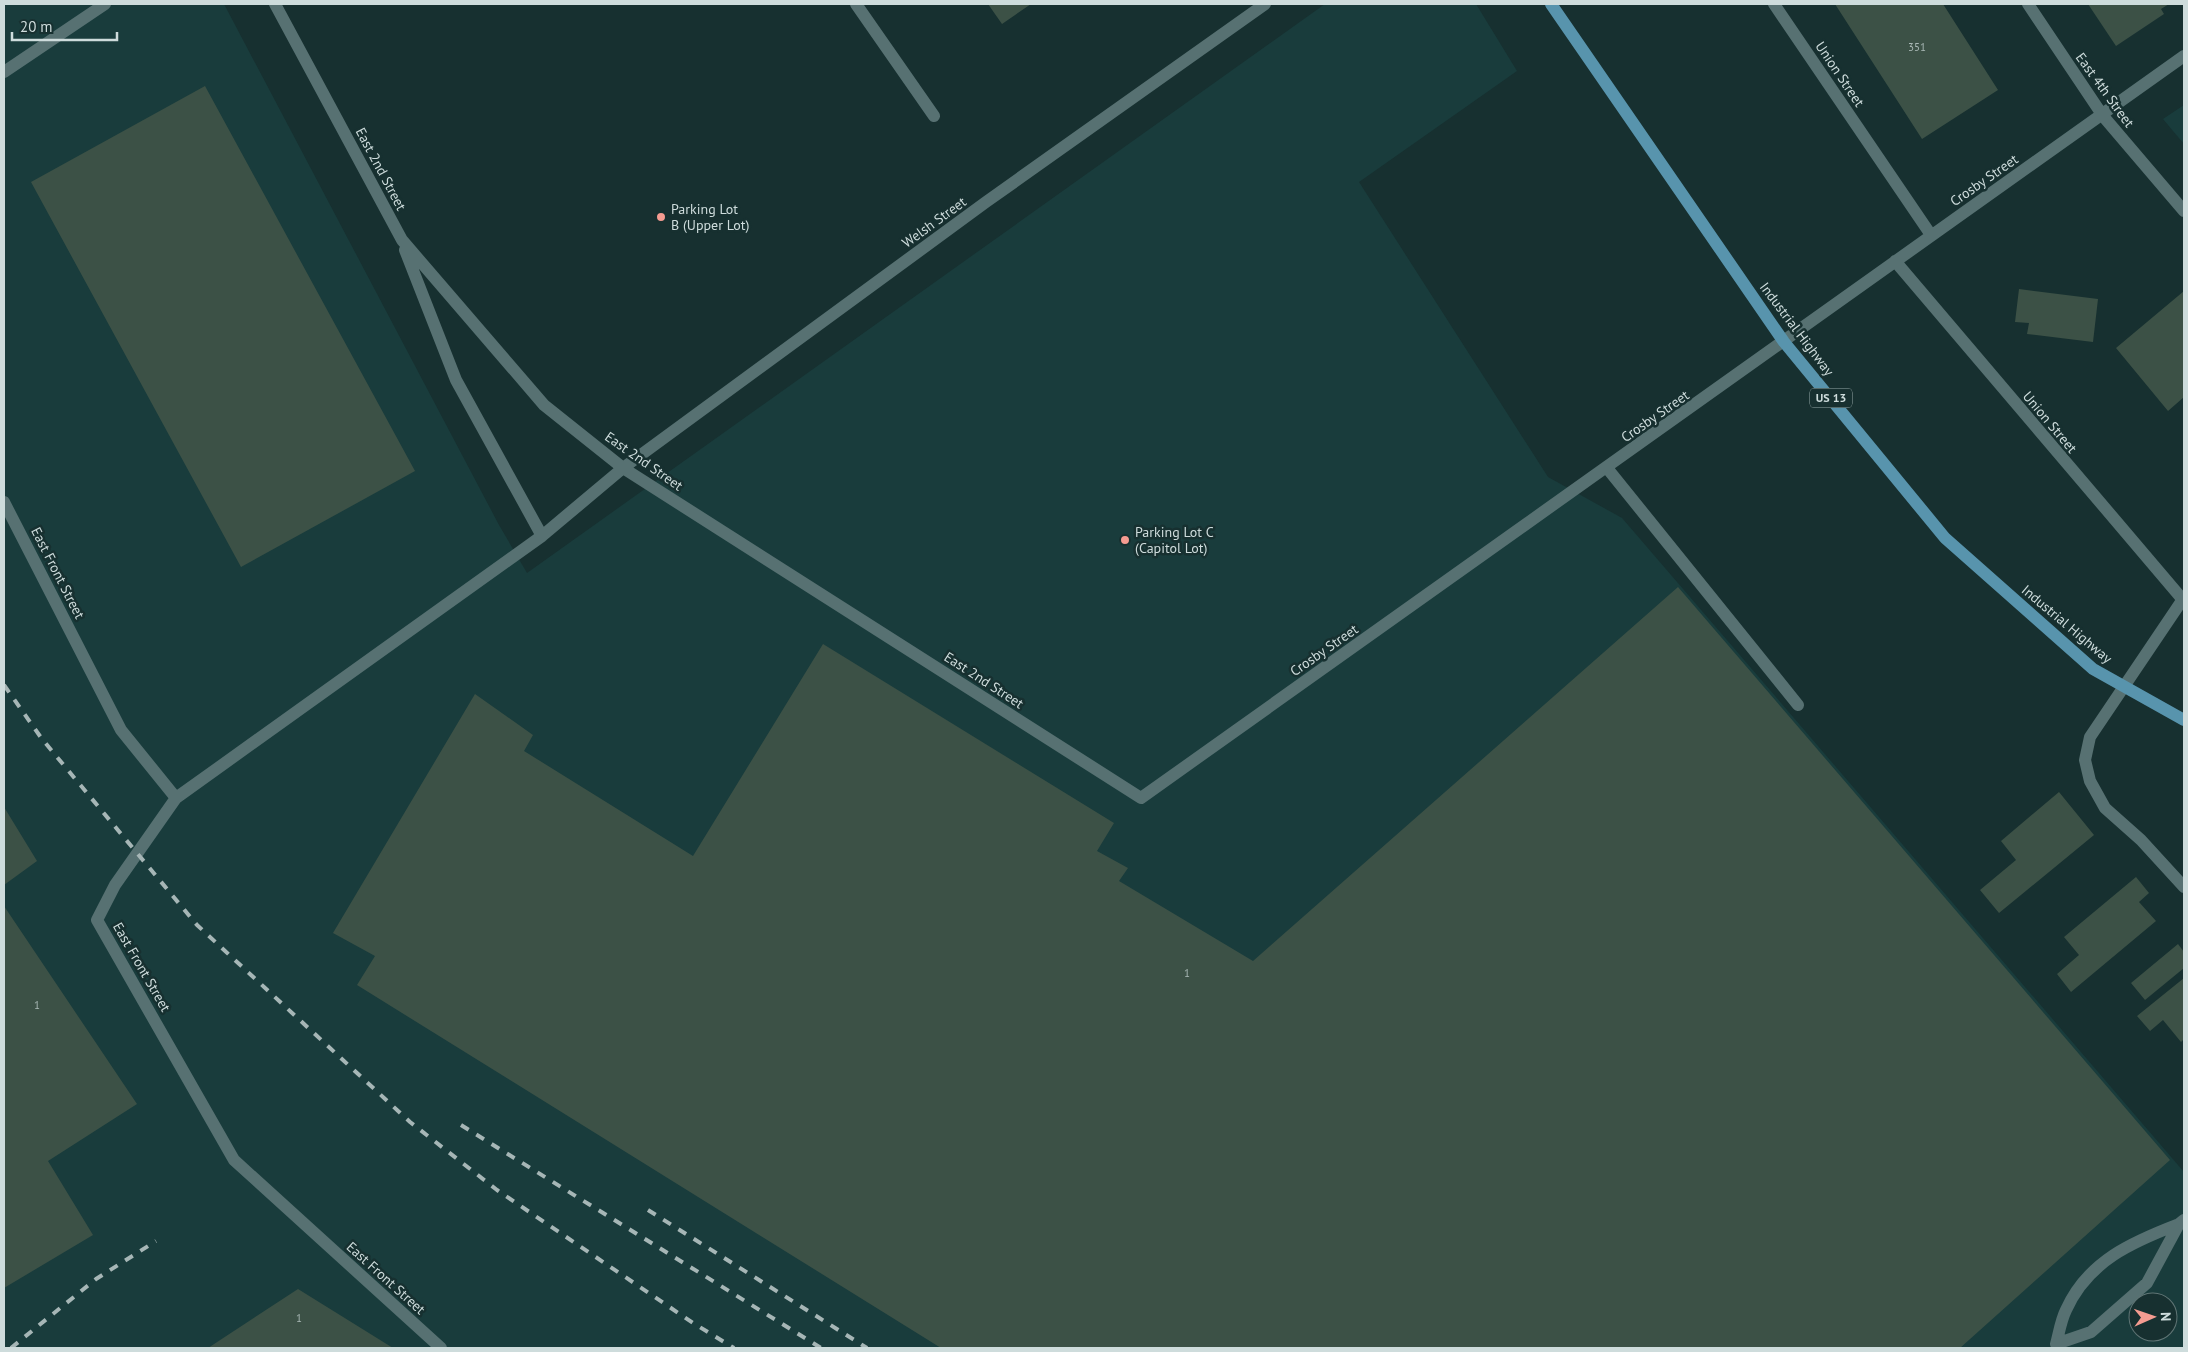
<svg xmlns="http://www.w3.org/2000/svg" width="2188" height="1352" font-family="'PT Sans',sans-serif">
<rect width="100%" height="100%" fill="#173030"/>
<!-- built -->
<path fill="#193c3c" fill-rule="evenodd" d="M4,4H224L499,525L527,573L1325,4H1476L1517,71L1359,182L1548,477L1622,518L2184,1172V1348H4ZM2138,1302H2168V1332H2138Z
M2184,105V144L2163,119Z"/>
<!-- building -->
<path fill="#3c5146" d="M988,4H1031L1002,24Z
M1835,4H1943L1998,90L1922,139Z
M2088,4H2169L2161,9L2164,14L2116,46Z
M205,86L415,471L241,567L31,182Z
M2019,289L2098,299L2093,342L2027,334L2029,323L2015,322Z
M2184,291V397L2168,411L2116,348Z
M1678,587L2170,1160L1960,1348H941L357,985L375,956L333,933L475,694L533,735L524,751L693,856L823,644L1114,823L1097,851L1128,868L1119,881L1253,961Z
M2059,792L2094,835L1999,913L1980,890L2016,860L2001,841Z
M4,807L37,861L4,885Z
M2136,877L2149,893L2139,902L2156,921L2071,992L2057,974L2079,955L2064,937Z
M4,906L137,1104L48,1161L93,1235L4,1288Z
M2178,944L2184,952V968L2145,1000L2131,983Z
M2184,978V1039L2181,1042L2163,1020L2150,1031L2137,1016Z
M298,1289L393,1348H208Z"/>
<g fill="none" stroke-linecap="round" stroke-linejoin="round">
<!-- minor -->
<path stroke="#577172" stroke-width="12" d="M275,4L402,240L544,405L623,468L1141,798L2184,56
M856,4L934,116
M1774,4L1931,235
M2028,4L2103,116L2184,211
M4,72L105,4
M405,250L456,380L542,536
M1895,261L2184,601
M1607,468L1798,705
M4,502L121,730L176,798L115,885L97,920L234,1160L441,1348
M2183,599L2090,737L2085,760L2090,781L2105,808L2141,840L2184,887
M176,798L542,536L623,468L986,202L1265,4
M2179,1224C2132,1242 2088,1261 2066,1310C2061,1320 2059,1333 2056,1344L2091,1332L2147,1283L2179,1224L2184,1220"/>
<!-- major -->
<path stroke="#5894ad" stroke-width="12" d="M1551,4L1784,342L1945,538L2093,669L2184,720"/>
<!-- rail -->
<path stroke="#a6b6b6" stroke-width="4" stroke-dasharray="9 9" stroke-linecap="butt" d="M4,685L42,739L197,925L410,1122L497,1190L693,1323L734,1348
M461,1125L821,1348
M648,1210L867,1348
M11,1348L96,1279L156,1241"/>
</g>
<!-- markers -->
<g fill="#f59c91" stroke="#173030" stroke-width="2">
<circle cx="661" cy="217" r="5"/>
<circle cx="1125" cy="540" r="5"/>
</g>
<g text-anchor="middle" stroke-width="5" stroke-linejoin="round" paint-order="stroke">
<!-- number labels -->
<g font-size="11" fill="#aab9b6">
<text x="1917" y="51">351</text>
<text x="1187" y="977">1</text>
<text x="37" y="1009">1</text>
<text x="299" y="1322">1</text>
</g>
<!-- shield labels -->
<rect fill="#173030" stroke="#97a8a8" stroke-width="1" x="1810" y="388.5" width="42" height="19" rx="4"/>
<g font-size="12" font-weight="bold" fill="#cedcdc">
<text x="1831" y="402">US 13</text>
</g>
<!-- street labels -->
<g font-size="14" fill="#cedcdc" stroke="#173030">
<text transform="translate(1840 74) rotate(56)" y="5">Union Street</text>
<text transform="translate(2105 90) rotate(54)" y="5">East 4th Street</text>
<text transform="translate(381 169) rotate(62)" y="5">East 2nd Street</text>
<text transform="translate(1984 180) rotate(-35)" y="5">Crosby Street</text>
<text transform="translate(934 222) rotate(-36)" y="5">Welsh Street</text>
<text transform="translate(1797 329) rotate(53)" y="5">Industrial Highway</text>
<text transform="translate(1655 416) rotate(-35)" y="5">Crosby Street</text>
<text transform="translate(2050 422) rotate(50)" y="5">Union Street</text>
<text transform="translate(644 461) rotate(35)" y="5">East 2nd Street</text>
<text transform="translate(58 573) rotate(63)" y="5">East Front Street</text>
<text transform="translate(2067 624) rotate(40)" y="5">Industrial Highway</text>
<text transform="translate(1324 650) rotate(-35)" y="5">Crosby Street</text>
<text transform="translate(984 680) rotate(33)" y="5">East 2nd Street</text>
<text transform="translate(142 967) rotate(60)" y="5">East Front Street</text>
<text transform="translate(386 1278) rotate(42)" y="5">East Front Street</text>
</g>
<!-- poi labels -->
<g font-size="14" fill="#cedcdc" stroke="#173030" text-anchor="start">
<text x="671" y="214">Parking Lot<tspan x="671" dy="16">B (Upper Lot)</tspan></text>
<text x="1135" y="537">Parking Lot C<tspan x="1135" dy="16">(Capitol Lot)</tspan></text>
</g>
</g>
<!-- border -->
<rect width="2188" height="1352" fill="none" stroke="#cedcdc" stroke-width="10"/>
<!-- north arrow -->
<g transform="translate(2153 1317) rotate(88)"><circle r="24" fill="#173030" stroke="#607575"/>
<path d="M0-4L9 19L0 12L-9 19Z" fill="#f59c91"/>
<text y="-8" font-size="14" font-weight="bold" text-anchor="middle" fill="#cedcdc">N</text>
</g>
<!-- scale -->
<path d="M12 32v8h105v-8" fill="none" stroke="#cedcdc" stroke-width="2.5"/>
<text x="20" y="32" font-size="15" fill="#cedcdc" stroke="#173030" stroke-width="4" paint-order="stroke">20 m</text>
</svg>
